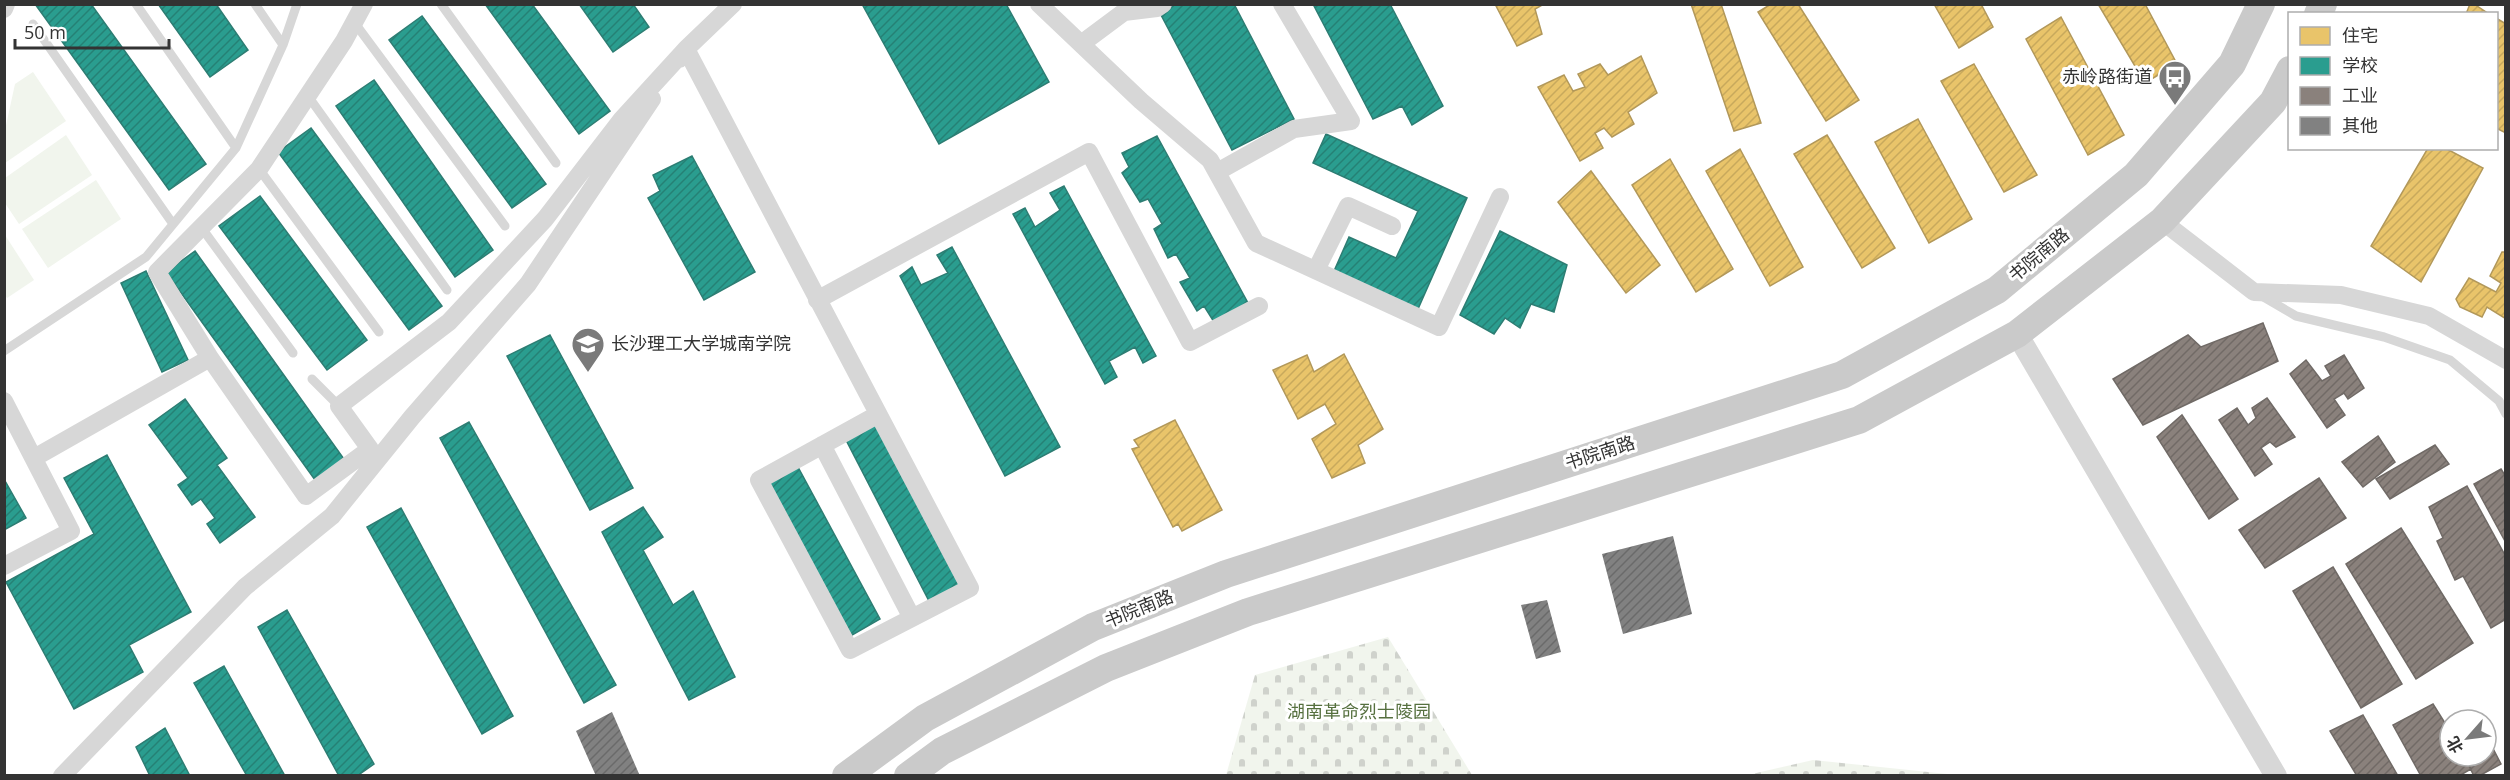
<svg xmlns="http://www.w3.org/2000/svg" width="2510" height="780" font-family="'Open Sans','Noto Sans SC',sans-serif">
<defs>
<pattern id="cemetery-stones" width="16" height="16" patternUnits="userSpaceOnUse" patternTransform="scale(1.5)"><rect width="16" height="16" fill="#f1f5ed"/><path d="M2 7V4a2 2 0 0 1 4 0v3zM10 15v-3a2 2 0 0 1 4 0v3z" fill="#cfd2cc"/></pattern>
<pattern id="homes-hatch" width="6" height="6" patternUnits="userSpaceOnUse" patternTransform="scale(1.5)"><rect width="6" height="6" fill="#e9c46a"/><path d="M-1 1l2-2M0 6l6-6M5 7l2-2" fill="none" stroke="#c8a95c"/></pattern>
<pattern id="schools-hatch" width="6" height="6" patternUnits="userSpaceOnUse" patternTransform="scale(1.5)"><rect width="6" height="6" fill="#2a9d8f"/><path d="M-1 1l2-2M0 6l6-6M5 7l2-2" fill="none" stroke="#258175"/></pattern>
<pattern id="industry-hatch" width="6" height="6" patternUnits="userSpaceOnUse" patternTransform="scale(1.5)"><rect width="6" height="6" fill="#8a817c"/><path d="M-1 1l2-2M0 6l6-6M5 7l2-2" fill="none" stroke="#716a66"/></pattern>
<pattern id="building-hatch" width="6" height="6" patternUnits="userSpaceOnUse" patternTransform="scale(1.5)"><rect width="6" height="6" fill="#818181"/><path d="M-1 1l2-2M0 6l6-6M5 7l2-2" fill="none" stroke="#6a6a6a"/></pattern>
</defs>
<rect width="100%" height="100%" fill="#fff"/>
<!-- grass -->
<path fill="#f1f5ed" d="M33,72L66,121L5,163V130L15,84Z
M66,135L92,175L19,224L5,203V178Z
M96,180L121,219L48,268L22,229Z
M5,235L34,280L7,298L4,294Z"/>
<!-- cemetery -->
<path fill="url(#cemetery-stones)" d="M1388,637L1472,775H1226L1255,675Z
M1813,760L1957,775H1748Z"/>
<!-- homes -->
<path fill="url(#homes-hatch)" stroke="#b2985a" stroke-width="1.5" d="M1495,4H1544L1535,9L1542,34L1517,46Z
M1691,4H1721L1761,123L1734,131Z
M1771,4H1798L1859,100L1826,121L1758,12Z
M1934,4H1981L1993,27L1959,48Z
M2098,4H2145L2177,64L2145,83Z
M2470,4H2474L2489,14H2466Z
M2061,17L2124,135L2088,155L2026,39Z
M2496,18L2506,24V133L2496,128Z
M1641,56L1657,93L1628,112L1634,124L1612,137L1604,128L1595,133L1603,148L1580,161L1538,87L1564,75L1573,91L1585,87L1578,74L1600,64L1608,75Z
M1974,64L2037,175L2004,192L1941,81Z
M1918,119L1972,219L1929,243L1875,142Z
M1827,135L1895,248L1862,268L1794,154Z
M2428,148H2445L2483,168L2421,282L2371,246Z
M1740,149L1803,267L1770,286L1706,171Z
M1670,159L1733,269L1696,292L1632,185Z
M1591,171L1660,265L1626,293L1558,202Z
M2502,252H2506V319L2487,307L2482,317L2460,307L2456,299L2469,278L2496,292L2501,283L2490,276Z
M1344,354L1383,429L1358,445L1365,463L1332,478L1312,439L1336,424L1325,404L1298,419L1273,370L1307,355L1314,372Z
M1175,420L1222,510L1182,531L1178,524L1173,527L1132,449L1139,447L1134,440Z"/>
<!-- schools -->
<path fill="url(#schools-hatch)" stroke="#2d7d73" stroke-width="1.5" d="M35,4H91L206,164L169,190Z
M158,4H216L248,50L210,77Z
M485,4H532L610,111L579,134Z
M579,4H633L649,27L613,52Z
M862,4H1006L1049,82L939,144Z
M1176,4H1234L1294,119L1232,150L1160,13Z
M1313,4H1390L1443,106L1412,125L1402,106L1373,119Z
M422,16L546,184L512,208L389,40Z
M374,80L493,250L455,277L336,106Z
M311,128L442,306L409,330L278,152Z
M1326,134L1467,198L1418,309L1334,271L1349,237L1396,258L1418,211L1313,163Z
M1157,136L1248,303L1214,322L1204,306L1197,311L1180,282L1190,278L1176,254L1168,258L1154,229L1162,224L1148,199L1140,202L1122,173L1129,167L1122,153Z
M692,156L755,272L704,300L648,198L660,191L653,175Z
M1064,186L1156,356L1143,363L1135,347L1109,361L1117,377L1105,384L1013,214L1025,208L1035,227L1060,210L1050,193Z
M260,196L367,340L327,370L219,226Z
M1500,231L1567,265L1554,312L1531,304L1520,328L1505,318L1494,334L1460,315Z
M952,247L1060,447L1005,476L900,276L912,267L921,285L948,273L937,255Z
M195,251L344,459L315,480L166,272Z
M146,271L188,360L162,372L121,283Z
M550,335L633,488L590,510L507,356Z
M185,399L227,458L217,465L255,517L220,543L207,524L215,518L201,499L192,505L178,485L188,478L149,425Z
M469,422L616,685L584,703L440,438Z
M876,423L962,585L930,603L846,440Z
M107,455L191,612L129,645L143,672L74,709L6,582L94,534L64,478Z
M798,467L880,619L847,638L765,485Z
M4,479L26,518L4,530Z
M643,507L663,537L643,550L673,605L693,591L735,677L689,700L602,532Z
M401,508L513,716L482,734L367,527Z
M287,610L374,764L357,776H339L258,627Z
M224,666L285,776H247L194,683Z
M165,728L190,776H150L136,747Z"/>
<!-- industry -->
<path fill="url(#industry-hatch)" stroke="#706a66" stroke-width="1.5" d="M2263,323L2278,361L2143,425L2113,379L2188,335L2201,347Z
M2344,355L2364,388L2348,399L2344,393L2334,399L2345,415L2327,428L2290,374L2306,360L2322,381L2331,376L2325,366Z
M2267,398L2295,437L2276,447L2270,442L2261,448L2272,464L2255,476L2219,420L2237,408L2248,425L2256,418L2252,408Z
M2182,415L2238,499L2209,519L2157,437Z
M2378,436L2395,462L2363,487L2342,462Z
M2435,445L2449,464L2390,499L2376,479Z
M2501,469L2506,477V543L2474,484Z
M2319,478L2346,518L2265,568L2239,530Z
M2467,486L2506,557V619L2491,628L2463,576L2455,580L2437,541L2443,538L2429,507Z
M2401,528L2473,643L2416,679L2346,564Z
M2333,567L2402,684L2361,708L2293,591Z
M2433,704L2450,731V756H2464L2471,769L2459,776H2421L2393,725Z
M2363,715L2398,776H2357L2330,731Z
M2486,735L2501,764L2479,776H2474L2464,756H2486Z"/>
<!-- building -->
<path fill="url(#building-hatch)" d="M1673,536L1692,614L1623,634L1602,554Z
M1547,600L1561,652L1536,659L1521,605Z
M612,712L640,776H596L576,731Z"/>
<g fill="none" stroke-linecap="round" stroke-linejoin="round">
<!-- service -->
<path stroke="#d7d7d7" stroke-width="9" d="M136,4L236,148
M255,4L283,45
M441,4L556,163
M354,22L505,226
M33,24L173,224
M308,96L447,290
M259,169L379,332
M201,227L293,353
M2262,296L2296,316L2384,337L2450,360L2499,401L2506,414
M4,351L146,257L236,148L283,45L297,4
M312,379L339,406"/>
<!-- minor -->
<path stroke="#d7d7d7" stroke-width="18" d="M1039,4L1141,101L1210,160L1256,243L1439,327L1500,197
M4,9L6,4
M1081,44L1124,12L1157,8L1163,4
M679,59L686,49L733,4
M1217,172L1294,129L1351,121L1282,4
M2162,221L2254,292L2341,295L2429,316L2506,360
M1316,270L1348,206L1392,226
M817,300L1089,152L1190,342L1259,306
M210,358L306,496L370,449L339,406L449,322L545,219L622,119L686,49L970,588L850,650L759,480L877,415
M4,401L71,531L4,566
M822,445L912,618
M34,458L210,358L157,272L259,169L344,41L364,4
M62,776L245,587L332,516L412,417L528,284L652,99"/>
<!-- tertiary -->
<path stroke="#d7d7d7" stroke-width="22" d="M2017,334L2276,776"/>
<!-- primary -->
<path stroke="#cacaca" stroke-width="28" d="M2318,14L2323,4
M846,776L925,718L1093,627L1226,574L1842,375L1997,290L2136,175L2232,64L2261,4
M908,776L942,751L1106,668L1248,612L1859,420L2017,334L2162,221L2273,102L2290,70"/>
</g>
<!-- icons -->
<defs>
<symbol id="bus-pin" viewBox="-11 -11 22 30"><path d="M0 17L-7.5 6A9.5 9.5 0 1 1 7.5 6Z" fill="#7a7a7a" stroke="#fff"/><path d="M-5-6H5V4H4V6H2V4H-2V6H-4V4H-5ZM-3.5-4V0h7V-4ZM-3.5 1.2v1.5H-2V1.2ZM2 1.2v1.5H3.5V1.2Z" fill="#fff"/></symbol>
<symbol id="university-pin" viewBox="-11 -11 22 30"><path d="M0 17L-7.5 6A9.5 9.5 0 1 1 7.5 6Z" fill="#7a7a7a" stroke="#fff"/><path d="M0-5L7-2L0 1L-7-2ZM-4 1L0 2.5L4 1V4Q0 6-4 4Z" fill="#fff"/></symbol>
</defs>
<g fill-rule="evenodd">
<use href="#bus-pin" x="2156" y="58" width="38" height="52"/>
<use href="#university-pin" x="569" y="325" width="38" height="52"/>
</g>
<g text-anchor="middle" stroke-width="6" stroke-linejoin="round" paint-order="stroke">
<!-- poi labels -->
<g font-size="18" fill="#333" stroke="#fff" text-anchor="end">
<text x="2152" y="83">赤岭路街道</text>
<text x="611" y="350" text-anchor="start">长沙理工大学城南学院</text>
</g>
<!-- street labels -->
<g font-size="18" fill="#333" stroke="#fff">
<text transform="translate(2039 255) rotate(-40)" y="6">书院南路</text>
<text transform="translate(1600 453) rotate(-18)" y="6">书院南路</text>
<text transform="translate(1139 609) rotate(-22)" y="6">书院南路</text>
</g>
<!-- park labels -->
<g font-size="18" fill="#56703f" stroke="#fff">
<text x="1359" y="718">湖南革命烈士陵园</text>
</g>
</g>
<!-- border -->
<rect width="2510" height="780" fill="none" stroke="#333333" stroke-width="12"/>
<!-- legend -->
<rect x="2288" y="12" width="210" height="138" fill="#ffffff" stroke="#adadad" stroke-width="1.5"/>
<rect x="2300" y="27" width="30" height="18" fill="#e9c46a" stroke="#adadad" stroke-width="1.5"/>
<text x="2342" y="42" font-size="18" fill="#333333">住宅</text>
<rect x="2300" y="57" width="30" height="18" fill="#2a9d8f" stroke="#adadad" stroke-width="1.5"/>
<text x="2342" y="72" font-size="18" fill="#333333">学校</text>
<rect x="2300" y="87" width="30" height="18" fill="#8a817c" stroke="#adadad" stroke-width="1.5"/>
<text x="2342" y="102" font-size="18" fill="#333333">工业</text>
<rect x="2300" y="117" width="30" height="18" fill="#818181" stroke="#adadad" stroke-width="1.5"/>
<text x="2342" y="132" font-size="18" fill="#333333">其他</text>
<!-- north arrow -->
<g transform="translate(2468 738) rotate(242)"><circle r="28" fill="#ffffff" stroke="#adadad" stroke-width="1.5"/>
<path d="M0-4.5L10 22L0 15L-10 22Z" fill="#7a7a7a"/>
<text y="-9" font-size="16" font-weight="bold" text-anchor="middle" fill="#333333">北</text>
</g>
<!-- scale -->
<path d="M15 39v9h154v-9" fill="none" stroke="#333333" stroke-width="3"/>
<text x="24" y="39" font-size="18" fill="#333333" stroke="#ffffff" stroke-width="4.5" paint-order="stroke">50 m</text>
</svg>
